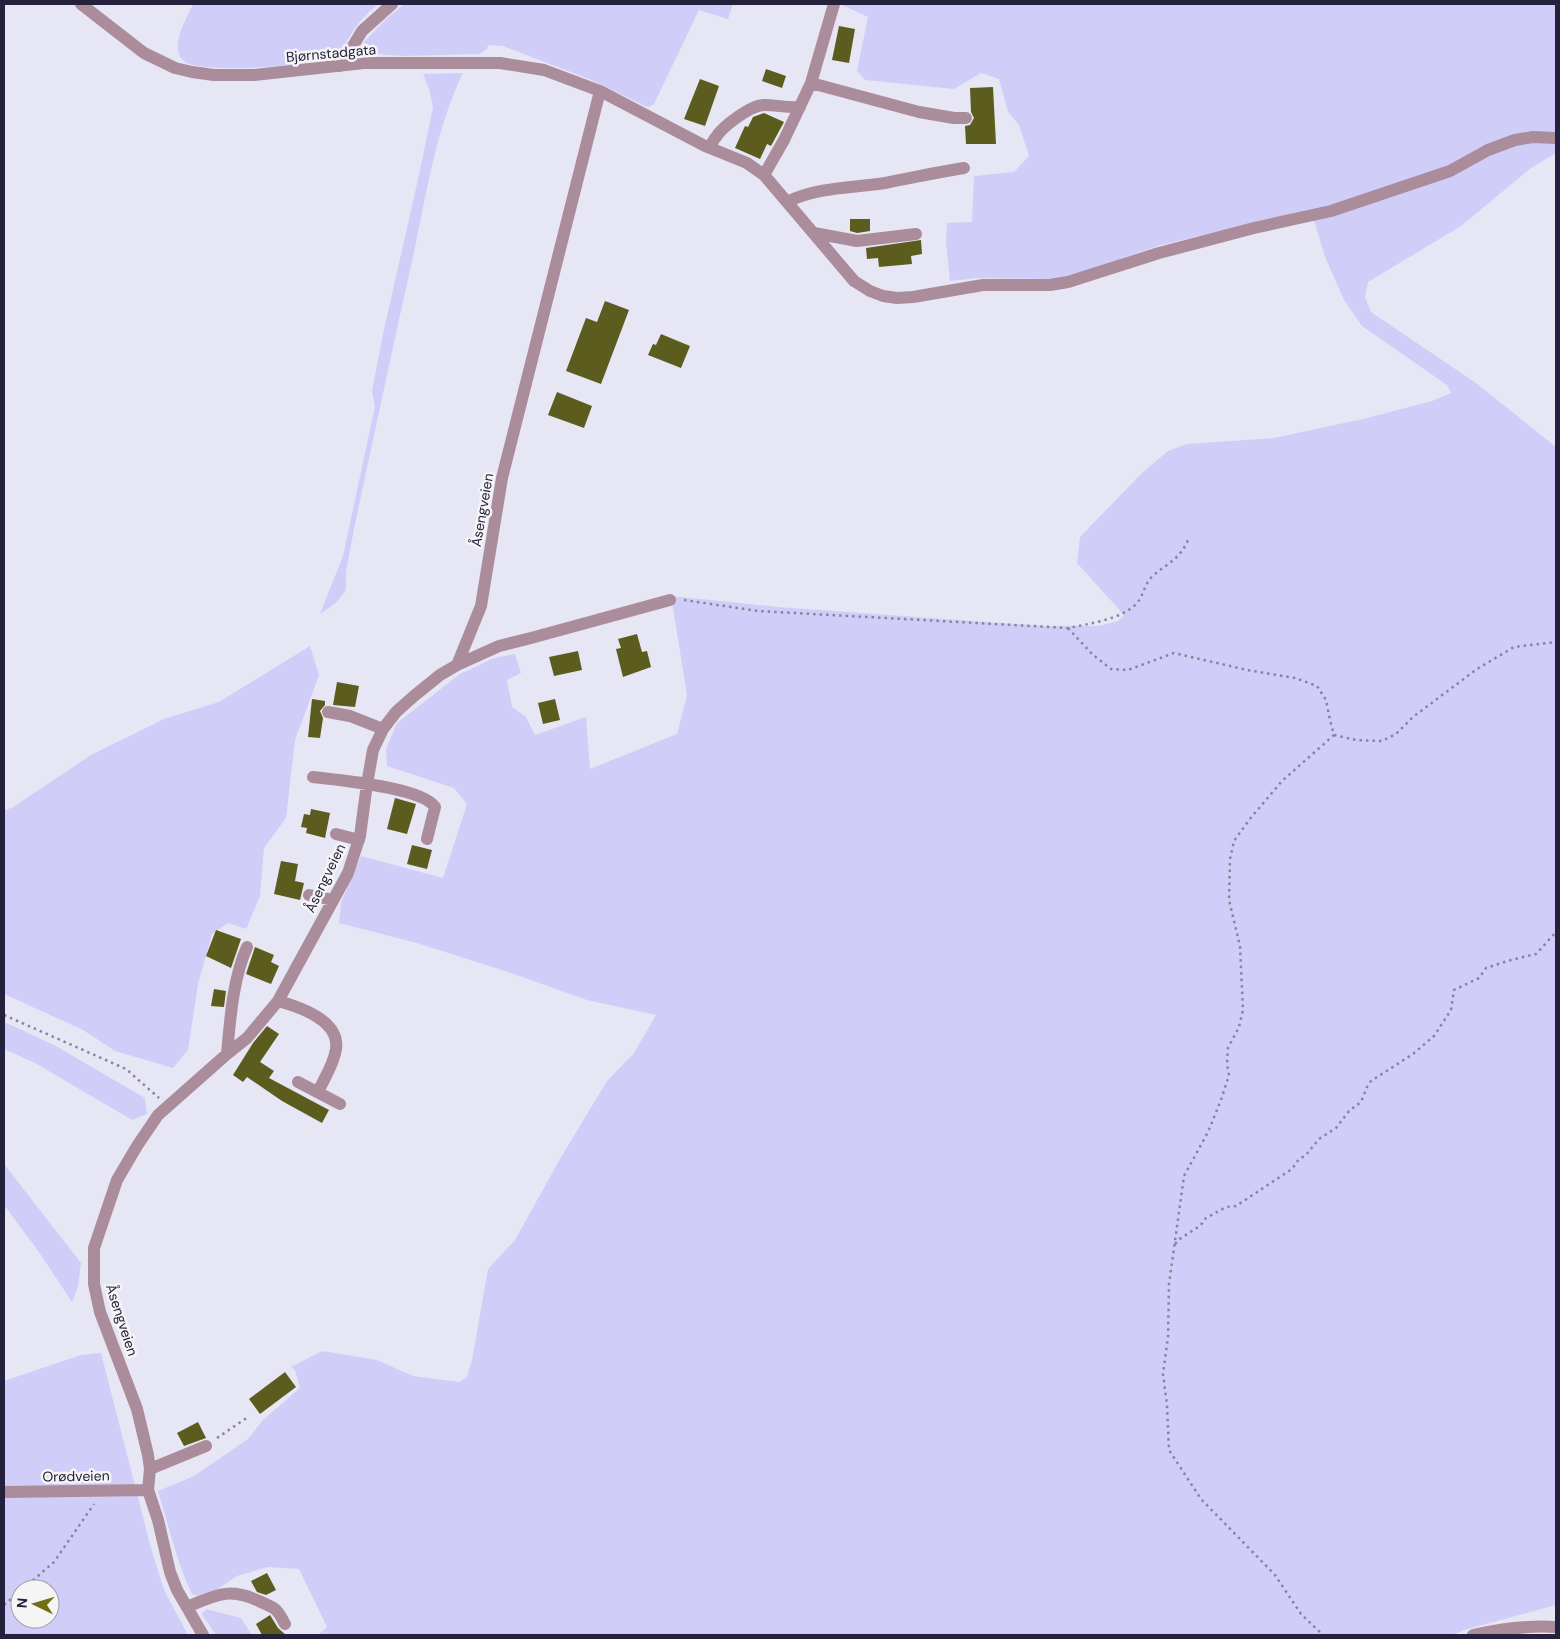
<svg xmlns="http://www.w3.org/2000/svg" width="1560" height="1639" font-family="'DM Sans',sans-serif">
<rect width="100%" height="100%" fill="#e7e6f5"/>
<!-- green -->
<path fill="#d1cdf9" fill-rule="evenodd" d="M193,4H379C371,10 361,19 355,28C349,37 343,49 334,55C317,67 206,73 187,63C185,62 183,60 181,58C171,43 187,18 193,4Z
M404,4H733L728,19L699,10L654,104L649,107L645,106L589,79L503,46L488,45L487,49L480,54L403,56L376,54L366,50L364,42L386,19Z
M843,4H1556V153L1531,168L1461,226L1368,282L1365,297L1371,312L1476,383L1556,447V1605L1464,1630L1453,1635H318L327,1627L299,1569L268,1567L237,1576L216,1590L200,1596L192,1594C176,1561 169,1526 158,1491L194,1476L248,1439L263,1420L300,1388L295,1370L291,1367L322,1351L377,1360L413,1376L459,1382L467,1377L472,1360L488,1269L515,1240L560,1159L607,1081L634,1053L656,1015L587,1000L505,971L417,943L339,923L341,903L361,856L443,878L467,804L454,788L387,766L386,749L397,723L460,674L494,658L515,654L521,673L507,680L512,707L526,717L535,735L586,717L590,769L677,734L687,695L671,596L778,607L1043,626H1099L1118,621L1124,615L1077,563L1080,537L1142,473L1168,451L1187,444L1274,438L1363,419L1432,401L1451,393L1447,385L1362,326L1344,300L1325,257L1311,210L1161,245L1128,256L1091,270L1060,279L978,278L950,281L946,242L947,223L972,222L974,176L1014,172L1029,156L1019,125L1008,112L999,79L981,73L954,89L865,80L857,71L868,17L842,5Z
M463,73C437,126 427,190 415,248C394,341 374,435 354,529L346,572V590L336,603L320,614L343,556L375,406L372,391L383,334L419,175L433,107L429,89L423,74Z
M310,646L319,675L295,740L286,818L264,848L260,896L246,929L228,923L212,934L198,984L188,1050L173,1068L115,1051L83,1030L4,994V811L13,807L91,755L164,719L219,702Z
M4,1022L54,1045L145,1098L147,1114L132,1120L35,1063L4,1049Z
M4,1164L81,1263L78,1287L72,1302L39,1252L4,1205Z
M101,1353L151,1548L164,1590L188,1635H4V1381L81,1355ZM20,1589H50V1619H20Z
M206,1609L241,1618L252,1635H216L202,1614Z"/>
<!-- building -->
<path fill="#5d5c1f" d="M839,26L855,29L849,63L832,60Z
M766,69L786,76L782,88L762,81Z
M700,79L719,86L705,126L684,119Z
M993,87L996,144H966L965,126L970,125L974,118L971,112L970,88Z
M764,113L784,122L771,146L767,144L760,159L735,148L745,126L748,127L753,117Z
M850,219H870V231L857,233L850,231Z
M921,240L922,254L911,256L912,264L879,267L878,258L867,259L866,248Z
M605,301L629,310L601,384L566,371L586,318L597,322Z
M661,334L690,346L681,368L648,355L653,344L656,345Z
M557,392L592,406L584,428L548,415Z
M637,634L642,652L647,651L651,667L623,677L616,649L621,648L618,639Z
M578,651L582,670L554,676L549,657Z
M337,682L359,686L355,707L333,705Z
M312,699L325,701V705L320,711L323,718L320,738L308,737Z
M555,699L560,720L543,724L538,703Z
M395,798L416,804L407,834L387,829Z
M311,809L330,813L325,838L306,833L307,828L301,827L304,814L310,815Z
M412,845L432,850L427,869L407,864Z
M281,861L298,864L295,881L304,883L300,900L274,894Z
M216,930L241,939L231,968L206,956Z
M255,947L274,955L271,962L279,966L271,984L246,974Z
M214,989L226,991L224,1007L211,1006Z
M267,1026L279,1034L260,1062L274,1071L269,1078L329,1110L322,1123L282,1101L247,1077L243,1082L233,1075L253,1043Z
M285,1372L296,1387L260,1414L249,1399Z
M198,1422L206,1438L184,1446L177,1433Z
M267,1573L276,1590L266,1595L257,1592L251,1581Z
M270,1615L278,1628L286,1635H262L256,1624Z"/>
<g fill="none" stroke-linecap="round" stroke-linejoin="round">
<!-- path -->
<path stroke="#88859a" stroke-width="2.5" stroke-dasharray="2.5 4" stroke-linecap="butt" d="M684,600L758,611L1068,628C1088,624 1122,619 1136,604C1144,596 1144,583 1154,575C1169,562 1179,560 1188,540
M1068,628L1093,655L1111,669L1128,670L1174,653L1247,670L1295,678L1317,686L1326,700L1330,720L1334,735L1282,781L1249,820L1234,841L1230,859L1229,900L1240,946L1243,1010L1239,1027L1228,1048L1227,1064L1229,1075L1221,1100L1208,1132L1184,1176L1169,1284L1168,1337L1163,1374L1167,1405L1169,1450L1201,1499L1275,1575L1301,1614L1323,1635
M1334,735L1356,740L1382,741L1396,734L1413,717L1477,669L1514,647L1556,642
M4,1015L126,1069L159,1098
M1175,1244L1181,1238L1200,1226L1206,1218L1226,1207L1236,1206L1242,1202L1292,1169L1299,1159L1306,1155L1319,1139L1336,1128L1349,1111L1361,1102L1367,1087L1371,1081L1413,1054L1434,1036L1451,1010L1454,990L1479,978L1486,968L1511,960L1536,954L1556,932
M217,1438L248,1417
M23,1589L54,1562L94,1504
M4,1605L20,1591"/>
<!-- minor -->
<path stroke="#ab8c9b" stroke-width="12" d="M81,4L144,53L175,68L192,72L214,75H254L364,63H500L544,70L600,91L705,146L747,163L764,175L854,281L870,291L883,296L897,298L913,297L983,285H1050L1068,282L1159,253L1254,228L1331,211L1450,171L1488,150L1515,140L1533,137L1556,138
M341,66L362,31L392,4
M811,83L919,112L954,118H966
M710,147C712,144 713,140 716,137C723,126 751,105 764,105C777,105 787,108 800,107
M764,175L784,140L811,83L834,4
M787,202C817,187 852,188 885,183C911,178 938,172 964,168
M814,233L857,241L916,234
M457,665L499,646L531,638L670,600
M328,712L350,716L383,729
M313,777C337,780 422,787 435,807L427,839
M336,834L359,840
M309,895L333,900
M278,1001C300,1007 340,1020 336,1049C334,1064 324,1079 318,1092
M227,1054C230,1020 233,978 247,947
M298,1082L340,1104
M150,1469L206,1446
M4,1492L148,1490
M187,1607C216,1595 229,1587 259,1601C276,1609 276,1607 285,1624
M203,1635L177,1590L170,1572L158,1520L148,1490L150,1469L148,1455L137,1409L100,1312L94,1284V1248L117,1180L137,1146L158,1115L227,1054L247,1038L278,1001L348,873L360,836L367,784L373,750L383,729L396,712L414,696L440,675L457,665L481,606L502,478L600,91
M1473,1635C1501,1629 1528,1625 1556,1627"/>
</g>
<g text-anchor="middle" stroke-width="5" stroke-linejoin="round" paint-order="stroke">
<!-- street labels -->
<g font-size="14" fill="#25213d" stroke="#f5f5f5">
<text transform="translate(331 53) rotate(-5)" y="5">Bjørnstadgata</text>
<text transform="translate(482 510) rotate(-80)" y="5">Åsengveien</text>
<text transform="translate(325 878) rotate(-64)" y="5">Åsengveien</text>
<text transform="translate(122 1320) rotate(72)" y="5">Åsengveien</text>
<text transform="translate(76 1476) rotate(-1)" y="5">Orødveien</text>
</g>
</g>
<!-- border -->
<rect width="1560" height="1639" fill="none" stroke="#25213d" stroke-width="10"/>
<!-- north arrow -->
<g transform="translate(35 1604) rotate(275)"><circle r="24" fill="#f5f5f5" stroke="#a2a0ab"/>
<path d="M0-4L9 19L0 12L-9 19Z" fill="#716f11"/>
<text y="-8" font-size="14" font-weight="bold" text-anchor="middle" fill="#25213d">N</text>
</g>
</svg>
